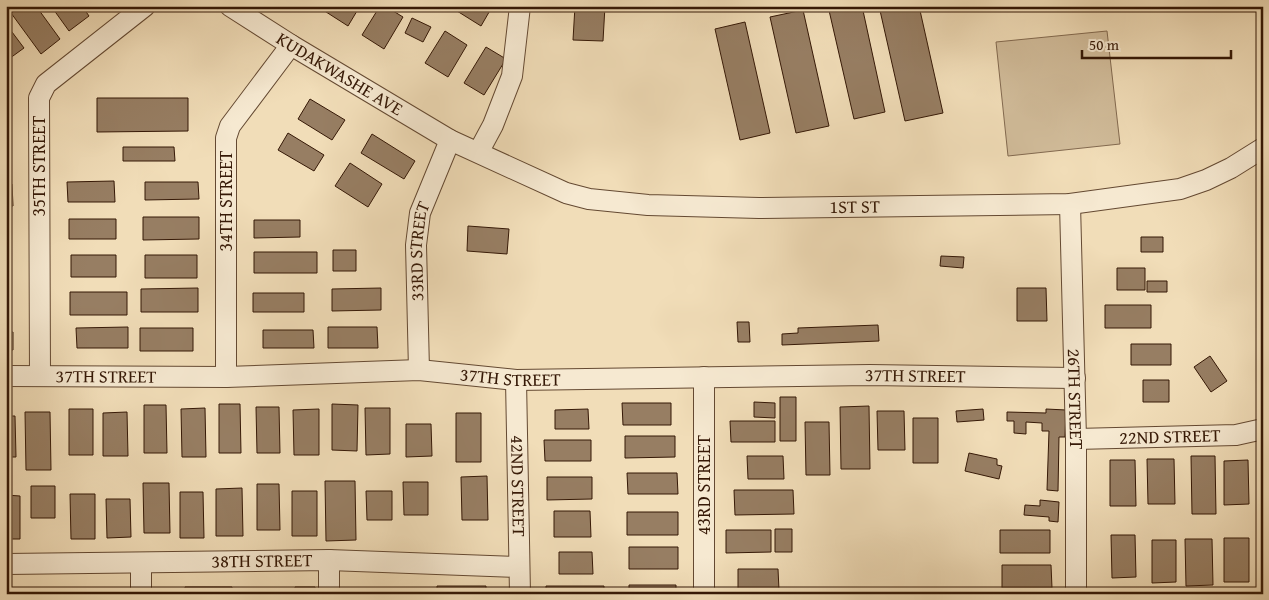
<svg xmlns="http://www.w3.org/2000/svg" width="1269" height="600" font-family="'Gentium Book Plus',serif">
<rect width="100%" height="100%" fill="#f1ddb8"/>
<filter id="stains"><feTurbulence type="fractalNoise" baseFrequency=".004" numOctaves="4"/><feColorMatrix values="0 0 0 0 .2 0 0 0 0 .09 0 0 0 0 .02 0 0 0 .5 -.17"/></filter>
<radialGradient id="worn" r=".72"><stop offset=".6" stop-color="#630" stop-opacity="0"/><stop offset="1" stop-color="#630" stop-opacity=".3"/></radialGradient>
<!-- green -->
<path fill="#d1bc9a" stroke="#836a50" d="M1107,31L1120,144L1008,156L996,42Z"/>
<!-- building -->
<path fill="#977e63" stroke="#351806" d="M20,6H36L60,39L41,54L11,13Z
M51,6H82L89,16L69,31Z
M325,6H360L348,26L323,10Z
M380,6H385L403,17L384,49L362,35Z
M449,6H492V7L481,26Z
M575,6H605L603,41L573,40Z
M828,6H862L885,112L854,119Z
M879,6H919L943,113L905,121Z
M803,10L829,126L796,133L770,17Z
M412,18L431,27L423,42L405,33Z
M745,22L770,133L740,140L715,29Z
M6,24L24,48L6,61Z
M445,31L467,45L448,77L425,63Z
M486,47L506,59L484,95L464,83Z
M97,98H188V131L97,132Z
M310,99L345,120L332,140L298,119Z
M288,133L324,155L314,171L278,150Z
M372,134L415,161L404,179L361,153Z
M10,145L11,168H6V146Z
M123,147H174L175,161H123Z
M350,163L382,184L368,207L335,186Z
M114,181L115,202H68L67,182Z
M145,182H198L199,199L145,200Z
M6,184H12L13,206H6Z
M143,217H199V239L143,240Z
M69,219H116V239H69Z
M254,220H300V237L254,238Z
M6,221H10V243H6Z
M468,226L509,229L507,254L467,251Z
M1141,237H1163V252H1141Z
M333,250H356V271H333Z
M254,252H317V273H254Z
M71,255H116V277H71Z
M145,255H197V278H145Z
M941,256L964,257L963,268L940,266Z
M6,259H9V284H6Z
M1117,268H1145V290H1117Z
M1147,281H1167V292H1147Z
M198,288V312H141V289Z
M381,288V310L332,311V289Z
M1017,288H1046L1047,321H1017Z
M70,292H127V315H70Z
M253,293H304V312H253Z
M6,300H9V318H6Z
M1105,305H1151V328H1105Z
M737,322H749L750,342H738Z
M878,325L879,341L782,345V334L798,333V328Z
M128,327V348H77L76,328Z
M328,327H377L378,348H328Z
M140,328H193V351H140Z
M263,330H313L314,348H263Z
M6,332H13V350H6Z
M1131,344H1171V365H1131Z
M1210,356L1227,381L1211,392L1194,367Z
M1143,380H1169V402H1143Z
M780,397H796V441H780Z
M754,402L775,403V418L754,417Z
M622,403H671V425H623Z
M219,404H240L241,453H219Z
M332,404L358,405L357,451L332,450Z
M144,405H166L167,453H144Z
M869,406L870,469H841L840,407Z
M256,407H279L280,453H257Z
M205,408L206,457H182L181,409Z
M365,408H390V454L366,455Z
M69,409H93V455H69Z
M319,409V455H294L293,410Z
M588,409L589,429H555V410Z
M983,409L984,420L957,422L956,411Z
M1046,409L1066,410L1065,437H1059L1058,491L1047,490L1049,431H1042V423L1026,422V434L1014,433V421H1007V412L1046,413Z
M877,411H904L905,450H878Z
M25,412H50L51,470H26Z
M127,412L128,456H103V413Z
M456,413H481V462H456Z
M6,416H15L16,457H6Z
M913,418H938V463H913Z
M730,421H775V442H731Z
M805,422H829L830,475H806Z
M406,424H431L432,456L406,457Z
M625,436H675V457L625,458Z
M544,440H591V461H545Z
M969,453L997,459V465L1002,466L999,479L965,471Z
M747,456H783L784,479H748Z
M1191,456H1215L1216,514H1192Z
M1147,459H1174L1175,504H1148Z
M1110,460H1135L1136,506H1110Z
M1248,460L1249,504L1224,505V461Z
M627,473H677L678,494H628Z
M487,476L488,520H462L461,477Z
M547,477H592V499L547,500Z
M325,481H355L356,540L326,541Z
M403,482H428V515H404Z
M143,483H169L170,533H144Z
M257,484H279L280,530H257Z
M31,486H55V518H31Z
M242,488L243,536H216V489Z
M734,490H793L794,514L735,515Z
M292,491H317V536H292Z
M366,491H392V520H367Z
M180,492H203L204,538H180Z
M70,494H95V539H71Z
M6,495L20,496V539H6Z
M106,499H130L131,537L107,538Z
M1040,500L1059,502L1058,522L1049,521V517L1024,515L1025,505L1040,506Z
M554,511H590L591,537H554Z
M627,512H678V535H627Z
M775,529H792V552H775Z
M726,530H771V552L726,553Z
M1000,530H1050V553H1000Z
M1111,535H1135L1136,577L1112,578Z
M1224,538H1249V582H1224Z
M1185,539H1212L1213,585L1186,586Z
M1152,540H1176V582L1152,583Z
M629,547H678V569H629Z
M559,552H592L593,574H559Z
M1002,565H1051L1052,588H1002Z
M738,569H778L779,590H738Z
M629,585H676V594H629Z
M437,586H486V594H437Z
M546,586H604V594H546Z
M185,587H232V594H185Z
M295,587H315V594H295Z
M369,590H418V594H369Z"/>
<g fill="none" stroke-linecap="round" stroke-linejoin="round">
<defs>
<g id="street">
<path id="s1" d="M230,6L291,45L450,140L566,193L589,199L648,205L759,208L1070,204L1180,189L1206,180L1231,168L1263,148"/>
<path d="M479,151L493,125L512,76L520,6"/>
<path id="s2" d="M1070,204L1076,439V594"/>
<path id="s3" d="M419,370L416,245L420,213L450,140"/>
<path id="s4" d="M6,376L226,377L419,370L516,380L870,375L1075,378"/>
<path d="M40,376L39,98L46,84L145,6"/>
<path d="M226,377V138L230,126L291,45"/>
<path id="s5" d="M516,380L520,594"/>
<path id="s6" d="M1076,439L1236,435L1263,429"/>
<path id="s7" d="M6,564L329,560L519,567"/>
<path d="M141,594V563"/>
<path d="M329,594V560"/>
<path d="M704,594V377"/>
</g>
</defs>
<!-- street casing -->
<use href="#street" stroke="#644932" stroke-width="22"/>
<!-- street -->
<use href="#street" stroke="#f6e9d1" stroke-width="20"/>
</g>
<g text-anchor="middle" stroke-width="4" stroke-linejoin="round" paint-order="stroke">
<!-- street labels -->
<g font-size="18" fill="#351806" stroke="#f6e9d1">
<text dy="6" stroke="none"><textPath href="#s1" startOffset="129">KUDAKWASHE AVE</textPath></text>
<text transform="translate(39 166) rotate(-90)" y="6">35TH STREET</text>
<text transform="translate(226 201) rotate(-90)" y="6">34TH STREET</text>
<text dy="6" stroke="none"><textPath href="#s1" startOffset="675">1ST ST</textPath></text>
<text dy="6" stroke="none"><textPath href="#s3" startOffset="119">33RD STREET</textPath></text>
<text dy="6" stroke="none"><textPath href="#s4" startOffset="100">37TH STREET</textPath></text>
<text dy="6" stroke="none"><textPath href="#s4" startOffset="505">37TH STREET</textPath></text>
<text dy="6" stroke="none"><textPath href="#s4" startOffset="910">37TH STREET</textPath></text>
<text dy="6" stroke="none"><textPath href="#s2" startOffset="195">26TH STREET</textPath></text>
<text dy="6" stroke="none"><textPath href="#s6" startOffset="94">22ND STREET</textPath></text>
<text transform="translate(704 485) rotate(-90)" y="6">43RD STREET</text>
<text dy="6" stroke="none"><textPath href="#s5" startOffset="106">42ND STREET</textPath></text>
<text dy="6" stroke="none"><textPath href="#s7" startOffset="256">38TH STREET</textPath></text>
</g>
</g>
<!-- margin -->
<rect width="1269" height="600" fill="none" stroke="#f1ddb8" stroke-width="25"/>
<rect x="8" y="8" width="1254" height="585" fill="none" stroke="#351806" stroke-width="2.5"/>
<rect x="12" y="12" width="1244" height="575" fill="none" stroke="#351806"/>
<!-- scale -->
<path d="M1082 50v8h149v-8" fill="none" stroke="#351806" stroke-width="2.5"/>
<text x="1089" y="50" font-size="15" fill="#351806" stroke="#f6e9d1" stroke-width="4" paint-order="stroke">50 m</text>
<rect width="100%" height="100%" filter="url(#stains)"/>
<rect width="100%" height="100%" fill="url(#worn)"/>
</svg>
